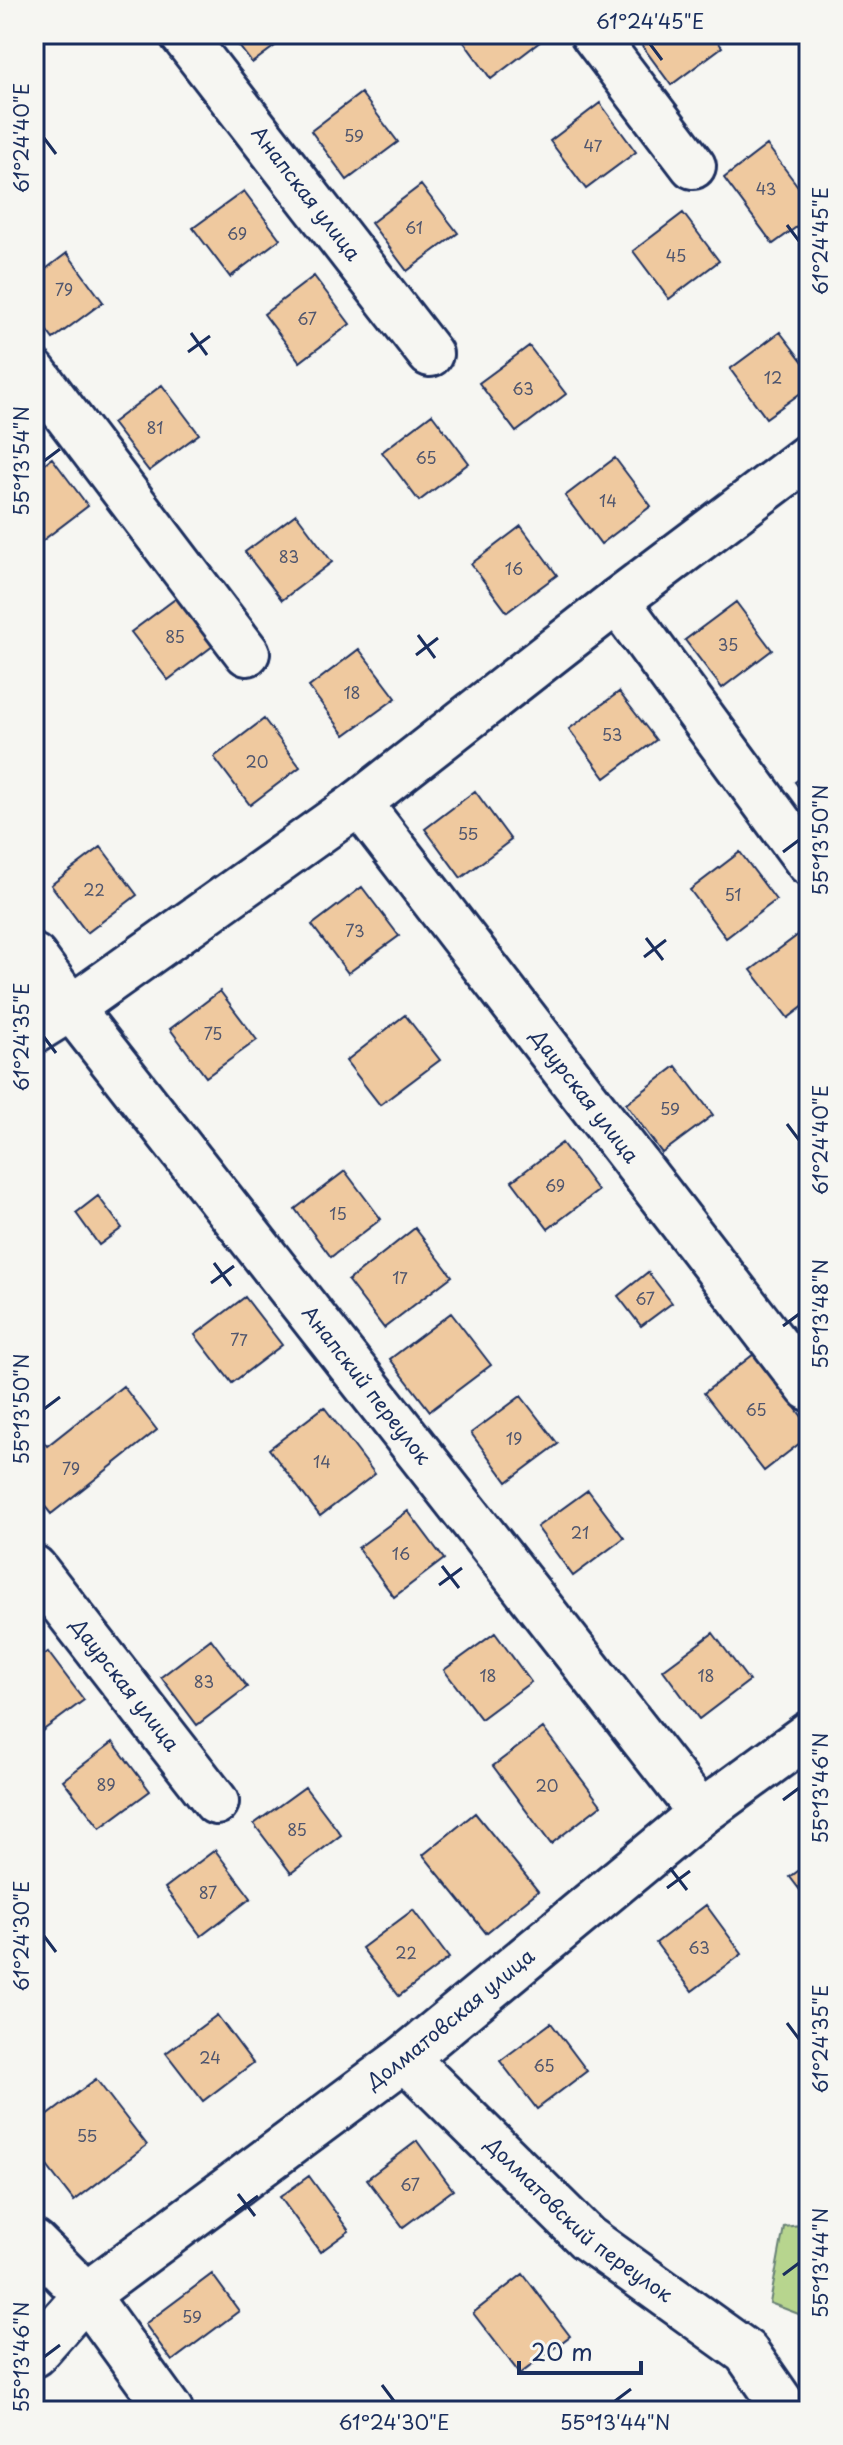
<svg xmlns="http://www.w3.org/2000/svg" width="843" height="2445" font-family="'Playpen Sans',sans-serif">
<rect width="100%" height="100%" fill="#f6f6f2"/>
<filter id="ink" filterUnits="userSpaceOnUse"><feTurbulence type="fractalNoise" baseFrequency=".0125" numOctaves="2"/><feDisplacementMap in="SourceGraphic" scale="16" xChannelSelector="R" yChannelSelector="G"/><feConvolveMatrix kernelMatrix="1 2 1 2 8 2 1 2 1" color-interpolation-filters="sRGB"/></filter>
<g filter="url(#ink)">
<!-- green -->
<path fill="#b7d58e" stroke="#698276" stroke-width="2" d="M809,2224V2318L770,2303L784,2227Z"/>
<!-- building -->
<path fill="#efc99f" stroke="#1b2f5e" stroke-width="2" d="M230,34H291L252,63Z
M458,34H536L541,41L491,79Z
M638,34H712L722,47L671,85L635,36Z
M361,93L398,142L347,180L311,131Z
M600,103L636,152L586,189L550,141Z
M767,145L809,201V218L773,244L724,178Z
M421,185L458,233L407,271L371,223Z
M244,191L280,239L230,277L193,228Z
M683,213L719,261L669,299L633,251Z
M67,253L103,302L53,339L34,314V278Z
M314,276L350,324L300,362L264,314Z
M780,332L809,370V387L766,418L730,369Z
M529,346L566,394L516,432L479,383Z
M162,385L199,434L149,471L112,423Z
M432,414L469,463L419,501L382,452Z
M52,458L88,506L38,544L34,539V471Z
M615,458L651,506L601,544L565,496Z
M296,514L332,562L282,600L245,552Z
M521,526L557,575L507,612L471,564Z
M182,594L218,642L168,680L131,632Z
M736,602L772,650L722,688L685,640Z
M359,649L396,698L345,735L309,687Z
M619,692L656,740L605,778L569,729Z
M264,719L300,767L250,805L214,757Z
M809,772V801L795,782Z
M475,791L511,840L461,878L425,829Z
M101,847L137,895L87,933L51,885Z
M740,852L776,900L726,938L690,890Z
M362,887L399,936L348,973L312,925Z
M802,932L809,941V1002L788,1018L751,970Z
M220,991L257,1040L206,1077L170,1029Z
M405,1015L440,1060L380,1105L346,1061Z
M676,1066L713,1115L662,1153L626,1104Z
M562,1143L598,1191L548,1229L512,1181Z
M345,1171L381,1219L331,1257L295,1209Z
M98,1196L122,1228L99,1245L76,1213Z
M415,1228L452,1276L384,1328L348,1281Z
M648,1272L672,1303L641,1326L618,1296Z
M245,1297L282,1345L232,1383L195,1335Z
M451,1313L491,1365L430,1411L390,1359Z
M754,1354L809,1426V1436L764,1471L704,1393Z
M123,1386L157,1430L51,1514L34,1493V1429L47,1446Z
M521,1396L558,1444L507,1482L471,1433Z
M324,1407L375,1474L320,1516L269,1449Z
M588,1490L624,1538L573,1576L537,1527Z
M408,1511L444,1559L394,1597L358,1548Z
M495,1633L531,1682L481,1719L444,1670Z
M713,1633L749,1681L699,1719L663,1670Z
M211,1639L247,1687L197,1725L161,1677Z
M48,1652L84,1700L34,1737V1662Z
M543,1728L601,1805L551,1844L493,1766Z
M113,1742L150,1791L100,1828L63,1780Z
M305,1787L341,1835L291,1873L254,1824Z
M475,1813L538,1891L486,1933L423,1855Z
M215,1850L251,1898L201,1936L165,1888Z
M809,1863V1902L790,1877Z
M706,1905L742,1954L692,1991L656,1943Z
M413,1910L449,1958L399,1996L362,1948Z
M217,2015L253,2063L203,2101L166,2053Z
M551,2023L587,2071L537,2109L500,2061Z
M96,2079L147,2145L74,2201L34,2149V2126Z
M417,2141L453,2190L403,2227L367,2179Z
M309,2176L349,2231L320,2252L280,2197Z
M212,2274L239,2311L172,2361L145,2324Z
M523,2274L570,2336L520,2374L473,2313Z"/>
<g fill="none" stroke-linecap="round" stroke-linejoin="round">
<defs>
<g id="minor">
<path id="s1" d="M182,34L430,354"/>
<path d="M593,34L693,166"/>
<path d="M34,372L247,653"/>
<path d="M617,601L809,863"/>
<path id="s2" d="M359,803L809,1388"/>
<path id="s3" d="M34,957L71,1008L701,1813"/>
<path d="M34,1031L71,1008L359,803L617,601L809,456"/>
<path id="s4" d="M34,1568L216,1802"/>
<path id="s5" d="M405,2058L587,2238L746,2352L787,2411"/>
<path d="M34,2243L86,2295L170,2411"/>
<path id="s6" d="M34,2354L86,2295L405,2058L701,1813L809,1734"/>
</g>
</defs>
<!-- minor casing -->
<use href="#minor" stroke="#1b2f5e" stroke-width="50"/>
<!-- minor -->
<use href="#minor" stroke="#f6f6f2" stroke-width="44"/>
</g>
</g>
<!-- ticks -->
<path fill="none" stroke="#1b2f5e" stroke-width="3" d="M650,44L662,60M44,138L56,154M787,225L799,241M191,333L207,355M188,352L210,336M44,461L60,449M418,635L435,658M416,655L438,638M783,852L799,840M646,938L663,960M644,957L666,940M44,1037L56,1053M787,1124L799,1140M214,1263L231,1286M211,1283L234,1266M783,1326L799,1314M44,1409L60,1397M442,1566L459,1588M439,1585L462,1568M783,1800L799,1788M670,1868L687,1890M667,1888L690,1871M44,1936L56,1952M787,2023L799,2039M238,2194L255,2216M235,2213L258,2196M783,2275L799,2263M44,2357L60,2345M382,2385L394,2401M615,2401L631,2389"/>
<g text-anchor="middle" stroke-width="8" stroke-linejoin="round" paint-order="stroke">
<!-- number labels -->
<g font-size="16" fill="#50566e">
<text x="354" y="142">59</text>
<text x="593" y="152">47</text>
<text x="766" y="195">43</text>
<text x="414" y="234">61</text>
<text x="237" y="240">69</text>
<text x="676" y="262">45</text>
<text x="64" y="296">79</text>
<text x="307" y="325">67</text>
<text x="773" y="384">12</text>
<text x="523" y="395">63</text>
<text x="155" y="434">81</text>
<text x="426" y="464">65</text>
<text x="608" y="507">14</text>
<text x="289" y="563">83</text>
<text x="514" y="575">16</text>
<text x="175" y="643">85</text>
<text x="728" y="651">35</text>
<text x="352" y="699">18</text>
<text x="612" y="741">53</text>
<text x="257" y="768">20</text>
<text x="468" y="840">55</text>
<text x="94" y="896">22</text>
<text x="733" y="901">51</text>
<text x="355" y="937">73</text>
<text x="213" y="1040">75</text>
<text x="670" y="1115">59</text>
<text x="555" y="1192">69</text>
<text x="338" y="1220">15</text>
<text x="400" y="1284">17</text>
<text x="645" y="1305">67</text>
<text x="239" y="1346">77</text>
<text x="756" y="1416">65</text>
<text x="514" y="1445">19</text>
<text x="322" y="1468">14</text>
<text x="71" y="1475">79</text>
<text x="580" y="1539">21</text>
<text x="401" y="1560">16</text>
<text x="488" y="1682">18</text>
<text x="706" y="1682">18</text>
<text x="204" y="1688">83</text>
<text x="106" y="1791">89</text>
<text x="547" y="1792">20</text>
<text x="297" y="1836">85</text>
<text x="208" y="1899">87</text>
<text x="699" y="1954">63</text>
<text x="406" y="1959">22</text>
<text x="210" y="2064">24</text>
<text x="544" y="2072">65</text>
<text x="87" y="2142">55</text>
<text x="410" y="2191">67</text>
<text x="192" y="2323">59</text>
</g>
<!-- street labels -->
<g font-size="20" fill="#1b2f5e" stroke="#f6f6f2">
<text dy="7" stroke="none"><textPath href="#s1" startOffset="202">Анапская улица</textPath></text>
<text dy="7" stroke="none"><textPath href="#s2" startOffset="370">Даурская улица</textPath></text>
<text dy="7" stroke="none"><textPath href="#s3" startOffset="542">Анапский переулок</textPath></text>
<text dy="7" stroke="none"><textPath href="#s4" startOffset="148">Даурская улица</textPath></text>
<text dy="7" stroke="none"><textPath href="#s6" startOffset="536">Долматовская улица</textPath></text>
<text dy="7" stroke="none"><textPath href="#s5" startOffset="238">Долматовский переулок</textPath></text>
</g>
</g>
<!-- margin -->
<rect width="843" height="2445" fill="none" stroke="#f6f6f2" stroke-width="88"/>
<!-- scale -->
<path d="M519 2361v12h122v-12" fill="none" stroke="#1b2f5e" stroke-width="4"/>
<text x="531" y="2361" font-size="24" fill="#1b2f5e" stroke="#f6f6f2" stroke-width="6" paint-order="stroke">20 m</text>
<rect x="44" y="44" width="755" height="2357" fill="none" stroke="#1b2f5e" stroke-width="3"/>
<g font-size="20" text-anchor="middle" fill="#1b2f5e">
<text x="650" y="29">61°24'45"E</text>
<text transform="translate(22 138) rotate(-90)" y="7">61°24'40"E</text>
<text transform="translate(821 241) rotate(-90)" y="7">61°24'45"E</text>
<text transform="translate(22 461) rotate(-90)" y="7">55°13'54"N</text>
<text transform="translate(821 840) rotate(-90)" y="7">55°13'50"N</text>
<text transform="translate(22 1037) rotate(-90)" y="7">61°24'35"E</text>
<text transform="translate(821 1140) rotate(-90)" y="7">61°24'40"E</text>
<text transform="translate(821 1314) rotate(-90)" y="7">55°13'48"N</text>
<text transform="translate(22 1409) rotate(-90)" y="7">55°13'50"N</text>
<text transform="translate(821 1788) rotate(-90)" y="7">55°13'46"N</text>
<text transform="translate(22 1936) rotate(-90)" y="7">61°24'30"E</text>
<text transform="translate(821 2039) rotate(-90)" y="7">61°24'35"E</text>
<text transform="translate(821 2263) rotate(-90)" y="7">55°13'44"N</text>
<text transform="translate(22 2357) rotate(-90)" y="7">55°13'46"N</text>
<text x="394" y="2430">61°24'30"E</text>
<text x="615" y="2430">55°13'44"N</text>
</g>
</svg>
